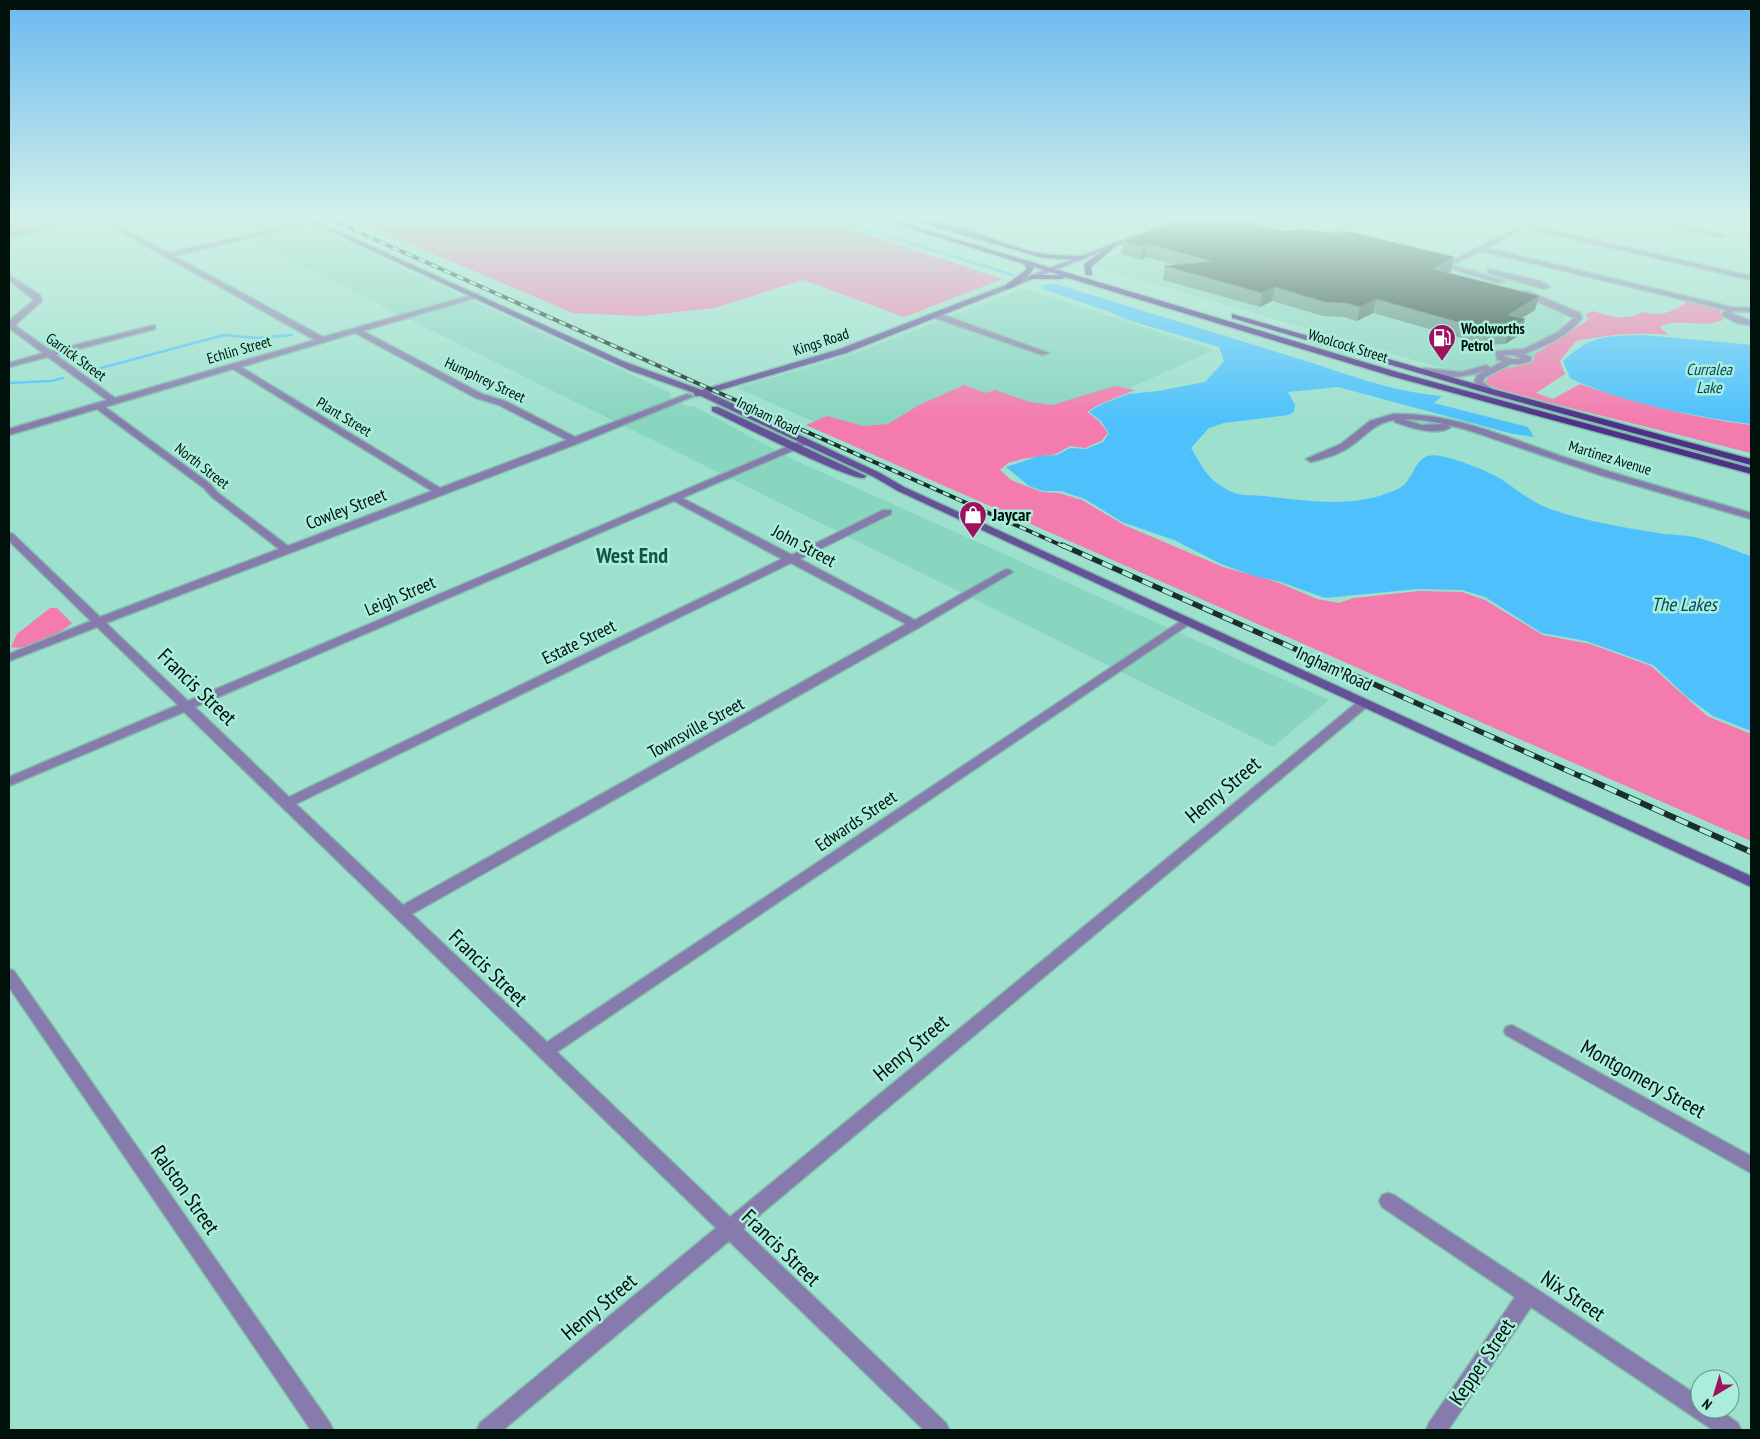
<svg xmlns="http://www.w3.org/2000/svg" width="1760" height="1439" font-family="'PT Sans Narrow',sans-serif">
<rect width="100%" height="100%" fill="#9de0cd"/>
<!-- built -->
<path fill="#88d5c0" d="M206,219H296L671,393L670,398L687,406H694L790,458L1329,700L1273,747Z
M1236,219L1307,236H1340L1528,282L1536,297L1568,314L1541,365L1507,387L1095,267L1099,261L1190,224Z
M1023,288L1214,350L937,475L737,388L853,354Z"/>
<!-- green -->
<path fill="#f37bae" d="M9,219H67L9,231Z
M390,219H820L1003,279L904,317L803,280L715,308L641,316L573,313L365,225Z
M1688,301L1720,309L1723,320C1701,330 1677,316 1660,327L1668,335C1636,332 1607,335 1576,341L1560,361L1565,374L1536,393L1553,399L1580,384C1635,403 1693,418 1751,425V453L1551,403L1495,388L1485,382C1497,366 1516,369 1533,362L1535,354L1588,320L1586,314L1593,311C1611,317 1626,321 1643,312C1661,317 1673,312 1688,301Z
M964,385L986,393L995,390L1030,402L1052,405L1115,386L1135,390L1098,405L1087,412L1099,421L1108,433L1101,441L1085,448L1070,446L1056,454L1022,459L1008,463L1000,470L1011,480L1042,492L1059,493L1082,500L1124,525L1223,567L1277,582L1317,599L1339,603L1354,598L1419,591L1462,592L1485,600L1543,635L1590,644L1651,666L1707,716L1751,734V841L806,425L827,416L863,426L888,424L919,405Z
M50,608H57L72,623C62,633 25,651 11,647L17,634Z"/>
<!-- water -->
<path fill="#4ec1fc" d="M1047,284H1056C1136,309 1216,333 1296,358C1345,373 1391,392 1442,396L1434,403L1528,427L1534,437L1513,434L1338,387L1288,392L1295,405L1294,412L1288,415L1224,423L1209,428L1191,448C1199,461 1206,476 1218,484C1239,498 1241,494 1264,496C1310,501 1354,509 1398,489C1417,480 1412,450 1441,456C1457,459 1488,471 1501,479C1520,492 1531,502 1553,510C1588,522 1628,528 1664,534C1674,535 1684,535 1694,537C1714,541 1732,550 1751,556V731L1713,716L1687,697L1653,665L1586,641L1542,633L1485,597L1462,590L1418,589L1325,598L1278,581L1257,577L1221,564L1174,540L1122,522L1085,499L1061,491H1043L1029,486L1006,467L1039,456L1057,455L1070,448L1086,449L1103,442L1109,433L1101,421L1089,412L1100,405L1128,394L1158,391L1205,382L1224,361L1219,347L1128,320L1107,311L1042,289L1043,286Z
M1645,335L1751,345V424C1697,417 1619,402 1570,378L1563,361C1592,334 1607,336 1645,335Z"/>
<g fill="none" stroke-linecap="round" stroke-linejoin="round">
<!-- stream -->
<path stroke="#4ec1fc" stroke-width="2.5" d="M834,219L1013,275
M90,371L224,335L256,338L292,335
M9,383L51,381L63,378"/>
<defs>
<path id="street" d="M78,219H89L9,237V233Z
M98,219H105L169,253L315,220V222L174,256L323,337L479,293V297L363,331L482,394L505,401L575,437L687,394L694,396L579,443L106,623L188,701L805,439L808,440V444L682,498L792,555L883,510H891V514L800,559L915,620L1004,570L1008,569L1013,572L920,627L412,914L547,1042L1184,619L1188,618L1194,621L557,1052L730,1217L1360,700H1368L1370,703L1368,706L743,1229L946,1423L949,1430H924L729,1241L503,1430H477L480,1423L716,1228L184,712L9,786V777L178,705L97,627L9,661V654L91,621L9,541V533L13,534L100,617L279,549L212,497L204,488L97,409L9,435V429L107,400L48,357L9,367V363L43,353L9,328V321L34,300L9,280V275L40,295L42,301L16,324L17,327L51,351L155,325V329L56,355L115,398L315,340ZM355,333L476,398L499,405L567,440L440,488L241,367ZM233,369L432,491L288,546L218,493L210,484L105,407ZM674,501L782,559L289,797L195,707ZM791,563L906,624L403,905L296,804Z
M372,219H382L354,227L351,225Z
M1358,219H1366L1338,232L1333,231Z
M1490,219H1501L1516,223L1513,225Z
M1640,219H1651L1724,235L1721,237Z
M1520,226L1522,227V229L1486,248L1731,307L1751,308V312L1733,311L1731,313L1751,321V325L1737,323L1723,316L1722,314L1726,310L1481,251L1456,263L1450,262Z
M1533,226L1751,276V280L1531,229V227Z
M1434,261H1438L1504,281L1497,283L1434,263Z
M1488,269L1540,281L1550,287L1543,289L1488,273Z
M1522,291H1528L1580,313L1582,318C1569,337 1545,345 1525,354L1531,357V361L1520,364H1511L1484,378L1483,382L1497,392L1490,394L1474,383L1477,375L1503,361L1497,360L1495,351L1524,349L1558,332L1574,318L1522,295ZM1503,355H1514L1521,359H1511Z
M932,313H938L1049,353L1042,355L932,317Z
M1486,365L1490,367L1489,369C1472,376 1435,383 1419,371L1423,368L1462,372Z
M1393,414C1457,412 1516,442 1576,461C1634,480 1693,496 1751,513V519L1600,475L1471,431C1450,425 1427,419 1404,419L1421,425L1446,424L1451,427C1437,437 1409,427 1395,422L1394,420C1373,423 1364,438 1348,448C1337,455 1323,459 1311,462L1306,459L1341,444L1370,421Z
M9,969L14,971L330,1423L333,1430H311L9,987Z
M1512,1025L1751,1156V1173L1506,1035L1504,1031L1506,1027Z
M1388,1193L1394,1195L1700,1397V1409H1718L1738,1423L1741,1430H1713L1531,1307L1448,1430H1426L1429,1423L1515,1297L1382,1207L1379,1201L1382,1195Z"/>
<path id="secondary" d="M304,219H312L625,362L702,390L840,349L1135,235H1139V237L846,353L710,393L880,473L904,487L1751,876V887L898,491L874,477L701,396H695L694,393L686,390L629,370Z
M712,407H718L866,476L864,478C850,481 733,421 712,411Z"/>
<path id="primary" d="M880,219H889L1397,372L1751,468V474L1391,376L1065,277L1062,279H1030V275H1060L1034,267C1031,275 1015,289 1006,289V285L1027,269L1024,264Z
M907,219C950,216 1001,247 1044,254C1056,256 1070,255 1082,256L1085,258L1082,260L1043,258Z
M1112,244L1117,245L1091,267L1092,275H1086L1084,264Z
M1232,314L1496,390L1751,459V465L1490,394L1232,318Z"/>
</defs>
<!-- street casing -->
<use href="#street" stroke="#81bbaa" stroke-width="3"/>
<!-- secondary casing -->
<use href="#secondary" stroke="#81bbaa" stroke-width="3"/>
<!-- primary casing -->
<use href="#primary" stroke="#81bbaa" stroke-width="3"/>
<!-- street -->
<use href="#street" fill="#877bad" fill-rule="evenodd"/>
<!-- secondary -->
<use href="#secondary" fill="#655199" fill-rule="evenodd"/>
<!-- primary -->
<use href="#primary" fill="#4e3089" fill-rule="evenodd"/>
<defs>
<path id="rail-far2" d="M329,219L1065,547"/>
<path id="rail-far1" d="M1062,545L1584,778"/>
<path id="rail" d="M1581,776L1751,852"/>
</defs>
<!-- rail-far2 casing -->
<use href="#rail-far2" stroke="#183029" stroke-width="4"/>
<!-- rail-far1 casing -->
<use href="#rail-far1" stroke="#183029" stroke-width="5.5"/>
<!-- rail casing -->
<use href="#rail" stroke="#183029" stroke-width="6"/>
<!-- rail-far2 -->
<use href="#rail-far2" stroke="#aaedda" stroke-width="2.5" stroke-dasharray="7" stroke-linecap="butt"/>
<!-- rail-far1 -->
<use href="#rail-far1" stroke="#aaedda" stroke-width="4" stroke-dasharray="11" stroke-linecap="butt"/>
<!-- rail -->
<use href="#rail" stroke="#aaedda" stroke-width="4.5" stroke-dasharray="13" stroke-linecap="butt"/>
</g>
<!-- wall -->
<path fill="#608e81" d="M1199,221L1287,232L1451,271L1447,273L1539,296L1535,310L1521,318L1525,319L1521,334L1505,344L1486,345L1373,313L1357,321L1343,317L1323,316L1272,301L1260,307L1163,280L1165,266L1176,265L1146,257L1141,260L1121,254L1123,241Z"/>
<!-- shaded-wall -->
<path fill="#486c63" d="M1148,244L1146,257L1141,260L1142,246Z
M1454,257L1451,271L1429,282L1433,269Z
M1275,287L1272,301L1260,307L1262,293Z
M1539,296L1535,310L1504,329L1508,315Z
M1376,299L1373,313L1357,321L1360,307Z
M1525,319L1521,334L1505,344L1509,330Z"/>
<!-- building -->
<path fill="#233b35" stroke="#486c63" d="M1181,219H1190L1199,221L1207,219H1237L1287,232L1298,229L1334,233L1350,232L1454,257L1433,269L1539,296L1508,315L1525,319L1509,330L1490,331L1376,299L1360,307L1346,303L1325,302L1275,287L1262,293L1165,266L1211,261L1148,244L1142,246L1123,241Z"/>
<!-- sky -->
<linearGradient id="sky" x2="0" y2="1"><stop stop-color="#6ab9f0"/><stop offset="0.52" stop-color="#d3f1e8"/><stop offset="1" stop-color="#d3f1e8" stop-opacity="0"/></linearGradient>
<rect width="1760" height="420" fill="url(#sky)"/>
<!-- icons -->
<defs>
<symbol id="fuel-pin" viewBox="-11 -11 22 30"><path d="M0 17L-7.5 6A9.5 9.5 0 1 1 7.5 6Z" fill="#9e115e" stroke="#aaedda"/><path d="M-5.5-6h7V0h2V4h1.3V-2.5L3-4.5l.8-.8L6-3V5H2.5V1h-1V6h-7ZM-4.2-4.7v3.2H.2V-4.7Z" fill="#fff"/></symbol>
<symbol id="shop-pin" viewBox="-11 -11 22 30"><path d="M0 17L-7.5 6A9.5 9.5 0 1 1 7.5 6Z" fill="#9e115e" stroke="#aaedda"/><path d="M-5-2.5h2.3a2.7 3.5 0 0 1 5.4 0H5L5.5 6h-11ZM-1.5-2.5h3a1.5 2.3 0 0 0-3 0Z" fill="#fff"/></symbol>
</defs>
<g fill-rule="evenodd">
<use href="#fuel-pin" x="1426" y="322" width="32" height="43"/>
<use href="#shop-pin" x="957" y="499" width="32" height="43"/>
</g>
<g text-anchor="middle" stroke-width="5" stroke-linejoin="round" paint-order="stroke">
<!-- far-poi labels -->
<g font-size="15" font-weight="bold" fill="#00100b" stroke="#aaedda" text-anchor="start">
<text x="1461" y="334">Woolworths<tspan x="1461" dy="17">Petrol</tspan></text>
</g>
<!-- far-street labels -->
<g font-size="15" fill="#00100b" stroke="#aaedda">
<text transform="translate(821 342) rotate(-18)" y="5">Kings Road</text>
<text transform="translate(1348 346) rotate(17)" y="5">Woolcock Street</text>
<text transform="translate(239 350) rotate(-16)" y="5">Echlin Street</text>
<text transform="translate(76 357) rotate(36)" y="5">Garrick Street</text>
<text transform="translate(485 380) rotate(25)" y="5">Humphrey Street</text>
<text transform="translate(768 416) rotate(26)" y="5">Ingham Road</text>
<text transform="translate(344 417) rotate(31)" y="5">Plant Street</text>
<text transform="translate(1610 458) rotate(17)" y="5">Martinez Avenue</text>
<text transform="translate(202 466) rotate(38)" y="5">North Street</text>
</g>
<!-- far-water labels -->
<g font-size="16" font-style="italic" fill="#004461" stroke="#aaedda">
<text x="1709" y="375">Curralea<tspan x="1709" dy="18">Lake</tspan></text>
</g>
<!-- street labels -->
<g font-size="18" fill="#00100b" stroke="#aaedda">
<text transform="translate(346 509) rotate(-21)" y="6">Cowley Street</text>
<text transform="translate(804 546) rotate(28)" y="6">John Street</text>
<text transform="translate(400 596) rotate(-23)" y="6">Leigh Street</text>
<text transform="translate(579 642) rotate(-26)" y="6">Estate Street</text>
<text transform="translate(1334 669) rotate(25)" y="6">Ingham Road</text>
<text transform="translate(696 728) rotate(-29)" y="6">Townsville Street</text>
<text transform="translate(856 821) rotate(-34)" y="6">Edwards Street</text>
</g>
<!-- poi labels -->
<g font-size="18" font-weight="bold" fill="#00100b" stroke="#aaedda" text-anchor="start">
<text x="992" y="521">Jaycar</text>
</g>
<!-- water labels -->
<g font-size="19" font-style="italic" fill="#004461" stroke="#aaedda">
<text x="1684" y="611">The Lakes</text>
</g>
<!-- near-street labels -->
<g font-size="21" fill="#00100b" stroke="#aaedda">
<text transform="translate(197 687) rotate(44)" y="7">Francis Street</text>
<text transform="translate(1223 790) rotate(-40)" y="7">Henry Street</text>
<text transform="translate(488 968) rotate(44)" y="7">Francis Street</text>
<text transform="translate(911 1048) rotate(-40)" y="7">Henry Street</text>
<text transform="translate(1643 1079) rotate(29)" y="7">Montgomery Street</text>
<text transform="translate(185 1190) rotate(55)" y="7">Ralston Street</text>
<text transform="translate(781 1248) rotate(44)" y="7">Francis Street</text>
<text transform="translate(1573 1296) rotate(34)" y="7">Nix Street</text>
<text transform="translate(599 1307) rotate(-40)" y="7">Henry Street</text>
<text transform="translate(1482 1362) rotate(-56)" y="7">Kepper Street</text>
</g>
<!-- district labels -->
<g font-size="22" font-weight="bold" fill="#0d5748" stroke="#aaedda">
<text x="632" y="563">West End</text>
</g>
</g>
<!-- border -->
<rect width="1760" height="1439" fill="none" stroke="#00100b" stroke-width="20"/>
<!-- north arrow -->
<g transform="translate(1715 1394) rotate(218)"><circle r="24" fill="#aaedda" stroke="#669587"/>
<path d="M0-4L9 19L0 12L-9 19Z" fill="#9e115e"/>
<text y="-8" font-size="14" font-weight="bold" text-anchor="middle" fill="#00100b">N</text>
</g>
</svg>
